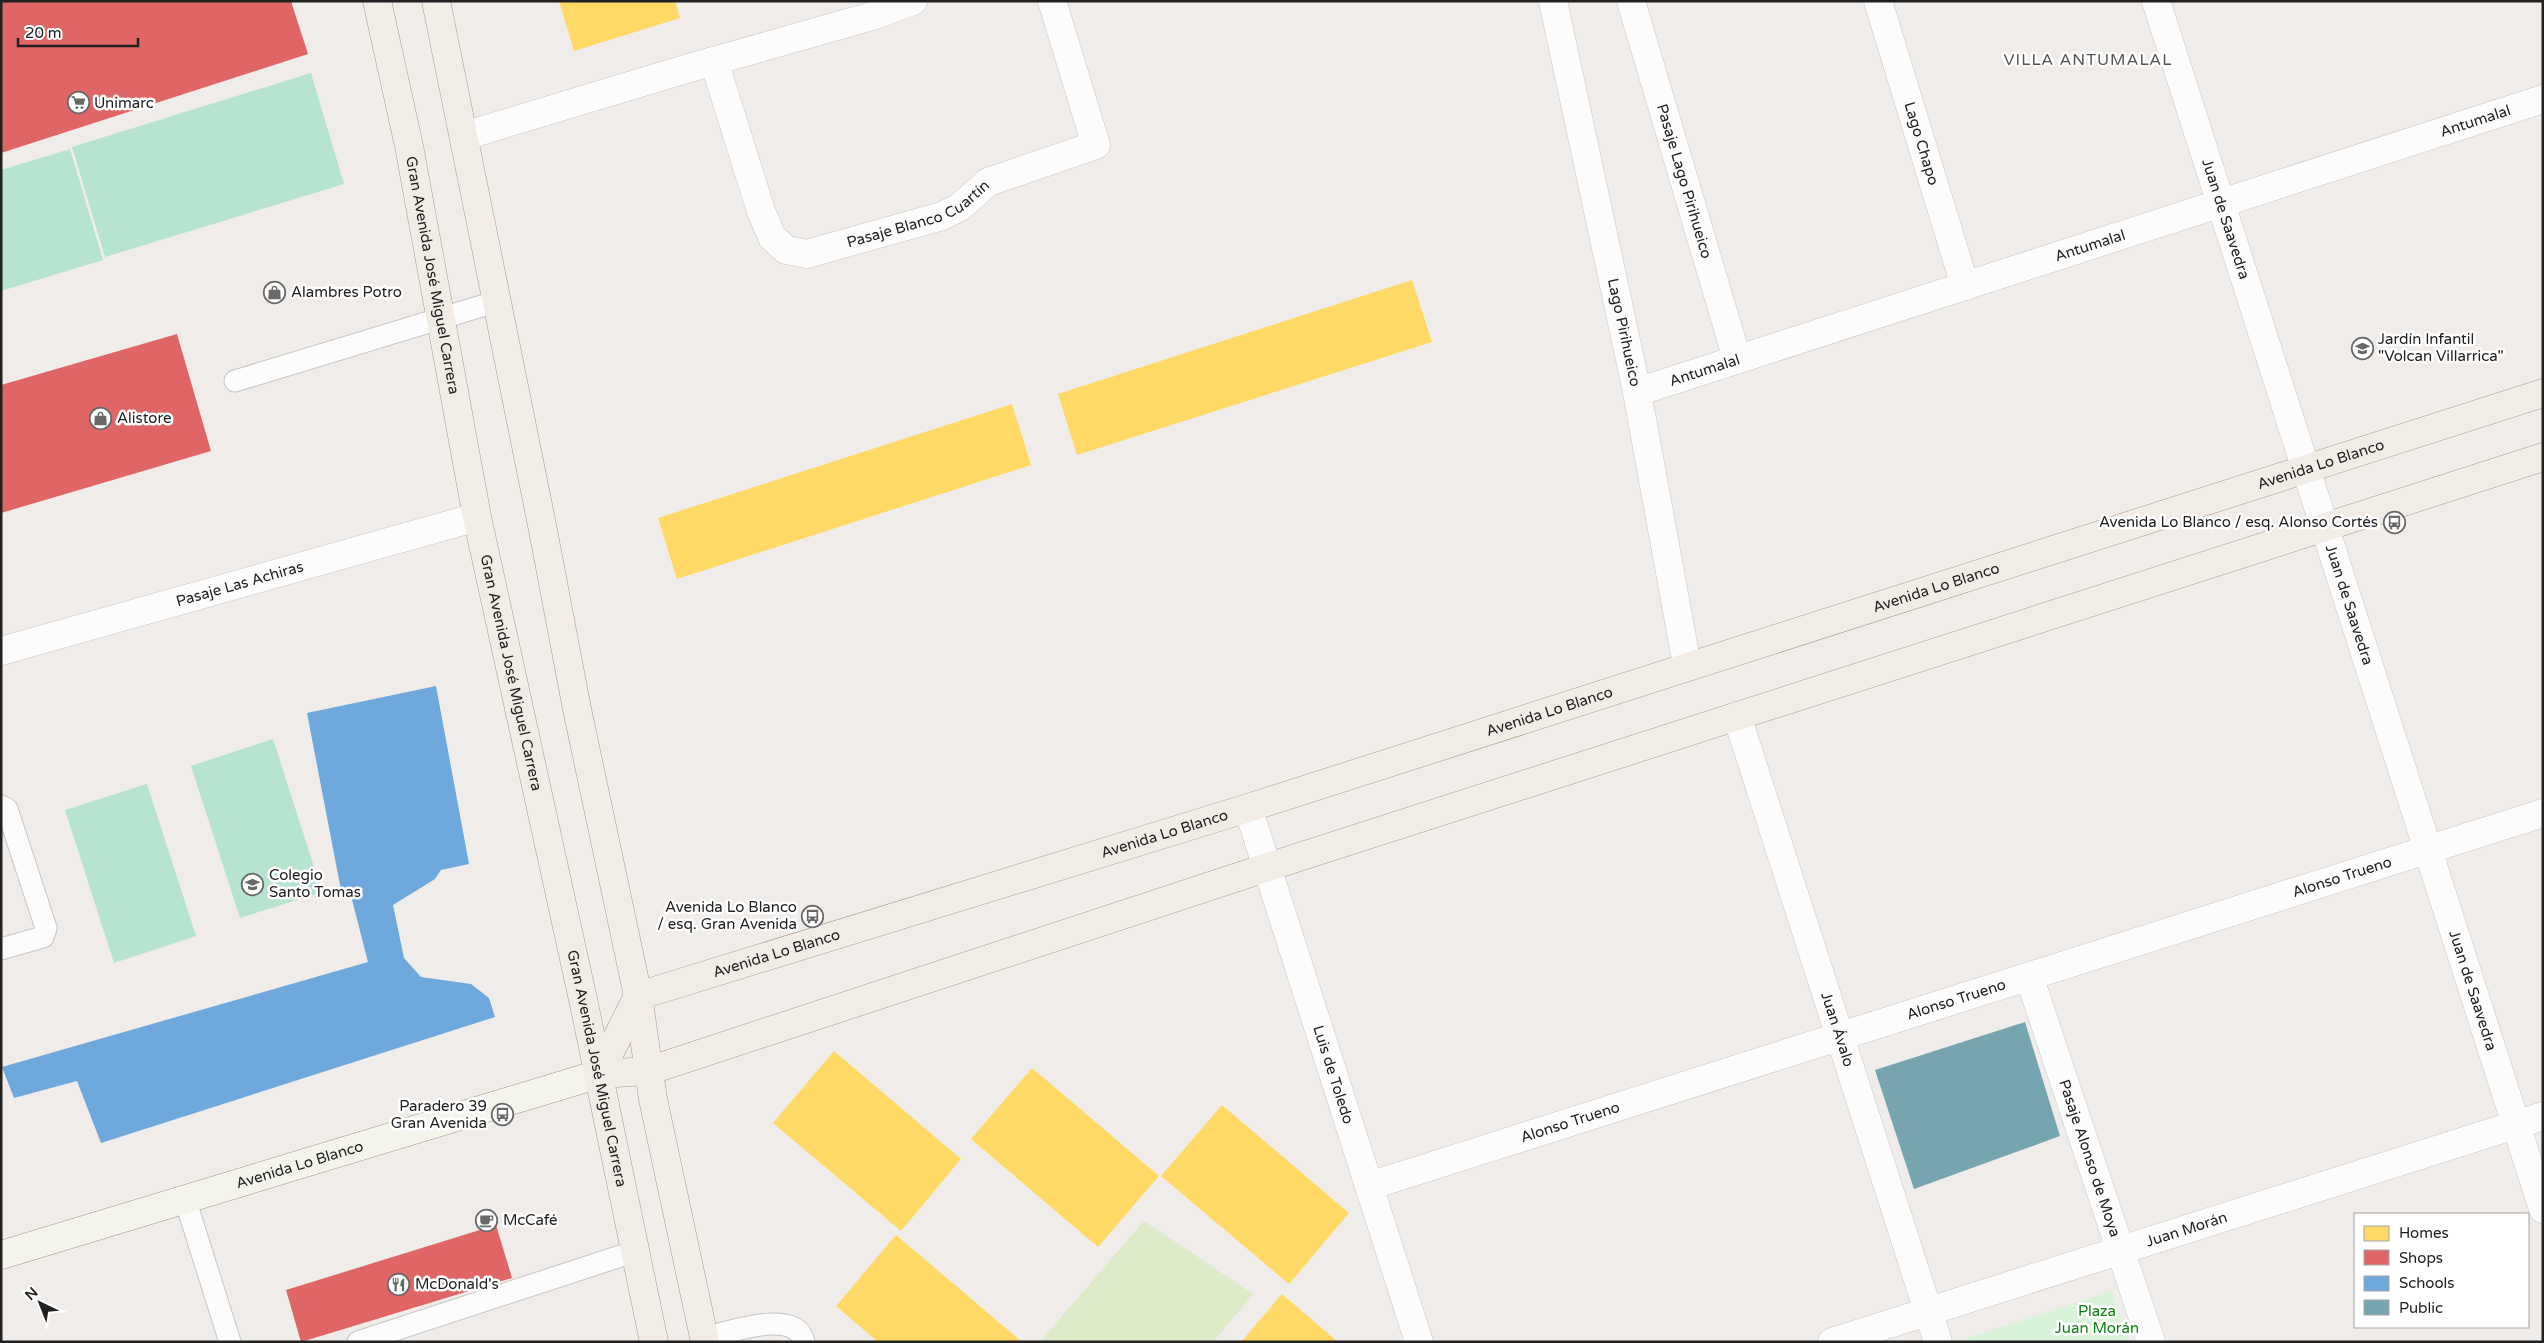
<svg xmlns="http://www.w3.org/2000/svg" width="2544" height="1343" font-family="'Varela Round',sans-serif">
<rect width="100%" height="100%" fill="#efece9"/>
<!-- grass -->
<path fill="#ddebc9" d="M1144,1221L1253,1294L1213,1342H1040Z"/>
<!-- park -->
<path fill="#d8f3d7" d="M2112,1291L2128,1342H1966L1965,1339Z"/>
<!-- pitch -->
<path fill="#b6e4cf" d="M311,73L344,184L105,257L72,147Z
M70,149L103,260L1,291V170Z
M273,739L322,892L240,918L191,766Z
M147,784L196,936L114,963L65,810Z"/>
<!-- homes -->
<path fill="#ffd966" d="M559,1H675L680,18L574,51Z
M1412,280L1432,342L1077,455L1058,394Z
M1012,404L1031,465L677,579L658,518Z
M834,1051L961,1159L901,1231L773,1123Z
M1032,1068L1159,1176L1098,1247L971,1139Z
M1222,1105L1349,1213L1289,1284L1161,1176Z
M896,1235L1022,1342H878L836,1306Z
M1282,1294L1338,1342H1241Z"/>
<!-- shops -->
<path fill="#e06666" d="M1,1H291L308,54L1,153Z
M177,334L211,451L1,513V385Z
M496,1225L512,1278L301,1342L286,1290Z"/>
<!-- schools -->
<path fill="#6fa8dc" d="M436,686L469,864L441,870L435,879L393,905L404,958L421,977L471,984L489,998L495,1017L101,1143L77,1081L14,1098L2,1067L368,962L349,888L341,890L307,713Z"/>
<!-- public -->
<path fill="#76a5af" d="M2025,1022L2060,1136L1914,1189L1875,1070Z"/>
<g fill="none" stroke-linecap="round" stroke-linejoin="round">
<defs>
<path id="service" d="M235,381L498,301
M1,806L7,809L46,928L43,937L1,949
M185,1199L230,1342
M704,1338C727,1333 797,1307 804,1342
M358,1342L636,1251"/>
<g id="minor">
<path id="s1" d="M1553,1L1637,392L1687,665"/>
<path id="s2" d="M1631,1L1737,359"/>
<path id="s3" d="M1878,1L1965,286"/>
<path id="s4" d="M2156,1L2543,1209"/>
<path id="s5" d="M714,61L761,211L772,237L786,250L807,254L942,216L960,207L988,182L1096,145L1052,1"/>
<path d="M464,136L689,68L872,16L913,1"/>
<path id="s6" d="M1637,392L2543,99"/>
<path id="s7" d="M1,651L477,517"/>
<path id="s8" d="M1737,716L1938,1342"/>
<path id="s9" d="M1248,808L1419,1342"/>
<path id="s10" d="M2029,976L2151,1342"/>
<path id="s11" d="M1369,1186L2543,813"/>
<path id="s12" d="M1832,1342L2543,1116"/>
</g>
<g id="secondary">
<path id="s13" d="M1,1255L599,1074"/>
</g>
<g id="primary">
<path id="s14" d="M377,1L409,146L477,517L584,1004L654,1342"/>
<path d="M436,1L542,525L577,709L638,996L653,1099L705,1342"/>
<path id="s15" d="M599,1074L638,996L1248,808L2543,393"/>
<path d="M599,1074L648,1071L1268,867L2543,457"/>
</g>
</defs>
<!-- service casing -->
<use href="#service" stroke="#c8c7c5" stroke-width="23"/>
<!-- minor casing -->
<use href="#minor" stroke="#c8c7c5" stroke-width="29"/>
<!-- secondary casing -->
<use href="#secondary" stroke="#989880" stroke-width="29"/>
<!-- primary casing -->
<use href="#primary" stroke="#a59a85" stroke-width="29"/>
<!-- service -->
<use href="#service" stroke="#fdfcfc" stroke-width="21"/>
<!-- minor -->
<use href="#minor" stroke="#fdfcfc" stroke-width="28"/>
<!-- secondary -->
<use href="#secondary" stroke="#f4f4ec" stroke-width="28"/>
<!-- primary -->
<use href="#primary" stroke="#f2ece6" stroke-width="28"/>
</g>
<!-- icons -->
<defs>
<symbol id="supermarket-ring" viewBox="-11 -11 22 22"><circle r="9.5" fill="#fff" stroke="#696867" stroke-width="1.5"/><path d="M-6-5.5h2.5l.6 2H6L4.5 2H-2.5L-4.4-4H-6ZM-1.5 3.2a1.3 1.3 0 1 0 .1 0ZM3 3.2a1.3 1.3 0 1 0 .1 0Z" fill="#696867"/></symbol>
<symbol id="shop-ring" viewBox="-11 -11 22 22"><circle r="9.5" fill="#fff" stroke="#696867" stroke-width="1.5"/><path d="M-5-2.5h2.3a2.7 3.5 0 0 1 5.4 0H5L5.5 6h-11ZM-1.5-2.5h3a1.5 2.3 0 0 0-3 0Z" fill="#696867"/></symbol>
<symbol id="school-ring" viewBox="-11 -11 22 22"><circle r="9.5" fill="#fff" stroke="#696867" stroke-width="1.5"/><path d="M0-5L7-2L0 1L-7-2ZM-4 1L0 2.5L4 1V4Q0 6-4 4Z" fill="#696867"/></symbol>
<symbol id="bus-ring" viewBox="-11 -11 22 22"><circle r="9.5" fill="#fff" stroke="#696867" stroke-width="1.5"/><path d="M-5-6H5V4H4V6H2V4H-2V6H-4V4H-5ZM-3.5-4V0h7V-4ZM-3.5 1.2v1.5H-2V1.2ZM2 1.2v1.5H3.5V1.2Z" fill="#696867"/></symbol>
<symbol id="cafe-ring" viewBox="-11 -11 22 22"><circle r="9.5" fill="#fff" stroke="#696867" stroke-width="1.5"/><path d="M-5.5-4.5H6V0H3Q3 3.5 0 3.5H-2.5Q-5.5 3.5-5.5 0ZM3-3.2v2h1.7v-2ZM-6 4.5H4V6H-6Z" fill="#696867"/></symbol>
<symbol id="restaurant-ring" viewBox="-11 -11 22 22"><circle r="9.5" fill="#fff" stroke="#696867" stroke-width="1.5"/><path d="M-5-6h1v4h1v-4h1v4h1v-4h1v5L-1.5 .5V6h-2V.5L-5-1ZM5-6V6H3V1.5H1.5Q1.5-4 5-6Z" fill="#696867"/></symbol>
</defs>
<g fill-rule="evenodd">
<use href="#supermarket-ring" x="66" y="90" width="25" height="25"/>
<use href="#shop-ring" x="262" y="280" width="25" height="25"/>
<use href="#school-ring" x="2350" y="336" width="25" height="25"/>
<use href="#shop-ring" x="88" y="406" width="25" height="25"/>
<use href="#bus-ring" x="2382" y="510" width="25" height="25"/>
<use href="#school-ring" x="240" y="872" width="25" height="25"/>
<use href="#bus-ring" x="800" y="904" width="25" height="25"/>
<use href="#bus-ring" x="490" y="1102" width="25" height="25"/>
<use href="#cafe-ring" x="474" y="1208" width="25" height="25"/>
<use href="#restaurant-ring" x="386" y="1272" width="25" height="25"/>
</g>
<g text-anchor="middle" stroke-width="5" stroke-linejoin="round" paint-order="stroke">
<!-- poi labels -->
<g font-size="15" fill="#212121" stroke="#fff" text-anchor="start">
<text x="94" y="108">Unimarc</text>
<text x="291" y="297">Alambres Potro</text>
<text x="2378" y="344">Jardín Infantil<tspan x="2378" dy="17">"Volcan Villarrica"</tspan></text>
<text x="117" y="423">Alistore</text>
<text x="2378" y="527" text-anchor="end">Avenida Lo Blanco / esq. Alonso Cortés</text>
<text x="269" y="880">Colegio<tspan x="269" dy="17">Santo Tomas</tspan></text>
<text x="797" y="912" text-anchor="end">Avenida Lo Blanco<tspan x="797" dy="17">/ esq. Gran Avenida</tspan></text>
<text x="487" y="1111" text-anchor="end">Paradero 39<tspan x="487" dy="17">Gran Avenida</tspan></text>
<text x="503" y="1225">McCafé</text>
<text x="415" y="1289">McDonald's</text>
</g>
<!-- street labels -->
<g font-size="15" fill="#212121" stroke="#fff">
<text dy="5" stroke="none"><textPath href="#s6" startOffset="881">Antumalal</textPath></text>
<text dy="5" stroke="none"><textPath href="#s3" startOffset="149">Lago Chapo</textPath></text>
<text dy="5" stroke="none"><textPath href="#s2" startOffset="188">Pasaje Lago Pirihueico</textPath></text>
<text dy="5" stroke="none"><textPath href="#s5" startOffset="345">Pasaje Blanco Cuartín</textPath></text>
<text dy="5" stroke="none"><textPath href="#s4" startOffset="229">Juan de Saavedra</textPath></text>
<text dy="5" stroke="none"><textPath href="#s6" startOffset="476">Antumalal</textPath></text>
<text dy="5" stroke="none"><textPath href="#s14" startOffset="280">Gran Avenida José Miguel Carrera</textPath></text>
<text dy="5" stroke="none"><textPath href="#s1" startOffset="339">Lago Pirihueico</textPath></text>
<text dy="5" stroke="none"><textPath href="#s6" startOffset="71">Antumalal</textPath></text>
<text dy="5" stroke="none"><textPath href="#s15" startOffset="1852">Avenida Lo Blanco</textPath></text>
<text dy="5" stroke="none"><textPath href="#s7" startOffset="248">Pasaje Las Achiras</textPath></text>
<text dy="5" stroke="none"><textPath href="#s15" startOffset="1448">Avenida Lo Blanco</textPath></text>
<text dy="5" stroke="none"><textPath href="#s4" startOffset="634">Juan de Saavedra</textPath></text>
<text dy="5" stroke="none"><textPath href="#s14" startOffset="685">Gran Avenida José Miguel Carrera</textPath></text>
<text dy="5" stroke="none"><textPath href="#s15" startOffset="1042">Avenida Lo Blanco</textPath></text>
<text dy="5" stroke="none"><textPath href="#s15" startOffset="638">Avenida Lo Blanco</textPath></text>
<text dy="5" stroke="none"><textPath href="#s11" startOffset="1021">Alonso Trueno</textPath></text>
<text dy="5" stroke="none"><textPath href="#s15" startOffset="232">Avenida Lo Blanco</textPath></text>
<text dy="5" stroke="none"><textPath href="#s4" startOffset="1039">Juan de Saavedra</textPath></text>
<text dy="5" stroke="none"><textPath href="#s11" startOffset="616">Alonso Trueno</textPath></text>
<text dy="5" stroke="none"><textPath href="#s8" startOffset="329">Juan Ávalo</textPath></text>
<text dy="5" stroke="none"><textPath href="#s14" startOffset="1090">Gran Avenida José Miguel Carrera</textPath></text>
<text dy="5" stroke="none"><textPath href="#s9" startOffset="280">Luis de Toledo</textPath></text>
<text dy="5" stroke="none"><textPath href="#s11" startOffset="211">Alonso Trueno</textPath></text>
<text dy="5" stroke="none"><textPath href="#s10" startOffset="192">Pasaje Alonso de Moya</textPath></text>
<text dy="5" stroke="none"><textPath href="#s13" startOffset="312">Avenida Lo Blanco</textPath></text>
<text dy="5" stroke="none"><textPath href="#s12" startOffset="372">Juan Morán</textPath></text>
</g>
<!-- park labels -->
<g font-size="15" fill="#0d8012" stroke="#fff">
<text x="2097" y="1316">Plaza<tspan x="2097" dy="17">Juan Morán</tspan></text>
</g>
<!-- neighbourhood labels -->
<g font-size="16" letter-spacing="1" fill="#545454" stroke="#fff">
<text x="2088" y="65">VILLA ANTUMALAL</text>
</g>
</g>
<!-- border -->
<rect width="2544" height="1343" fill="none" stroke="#212121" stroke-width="5"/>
<!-- legend -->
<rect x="2354" y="1213" width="175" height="115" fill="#ffffff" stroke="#a6a6a6"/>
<rect x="2364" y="1226" width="25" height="15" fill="#ffd966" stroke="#a6a6a6"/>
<text x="2399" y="1238" font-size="15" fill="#212121">Homes</text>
<rect x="2364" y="1250" width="25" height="15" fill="#e06666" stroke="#a6a6a6"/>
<text x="2399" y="1263" font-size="15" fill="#212121">Shops</text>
<rect x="2364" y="1276" width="25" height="15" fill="#6fa8dc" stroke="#a6a6a6"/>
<text x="2399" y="1288" font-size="15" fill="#212121">Schools</text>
<rect x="2364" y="1300" width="25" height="15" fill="#76a5af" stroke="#a6a6a6"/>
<text x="2399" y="1313" font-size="15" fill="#212121">Public</text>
<!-- north arrow -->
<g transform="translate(40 1303) rotate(317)" stroke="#ffffff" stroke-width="4" paint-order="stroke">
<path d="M0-4L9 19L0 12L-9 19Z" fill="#212121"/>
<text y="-8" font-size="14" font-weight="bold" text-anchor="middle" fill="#212121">N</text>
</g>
<!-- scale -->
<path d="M18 38v8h120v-8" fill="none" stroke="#212121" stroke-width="2.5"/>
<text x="25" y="38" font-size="15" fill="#212121" stroke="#ffffff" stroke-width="4" paint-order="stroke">20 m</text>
</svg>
